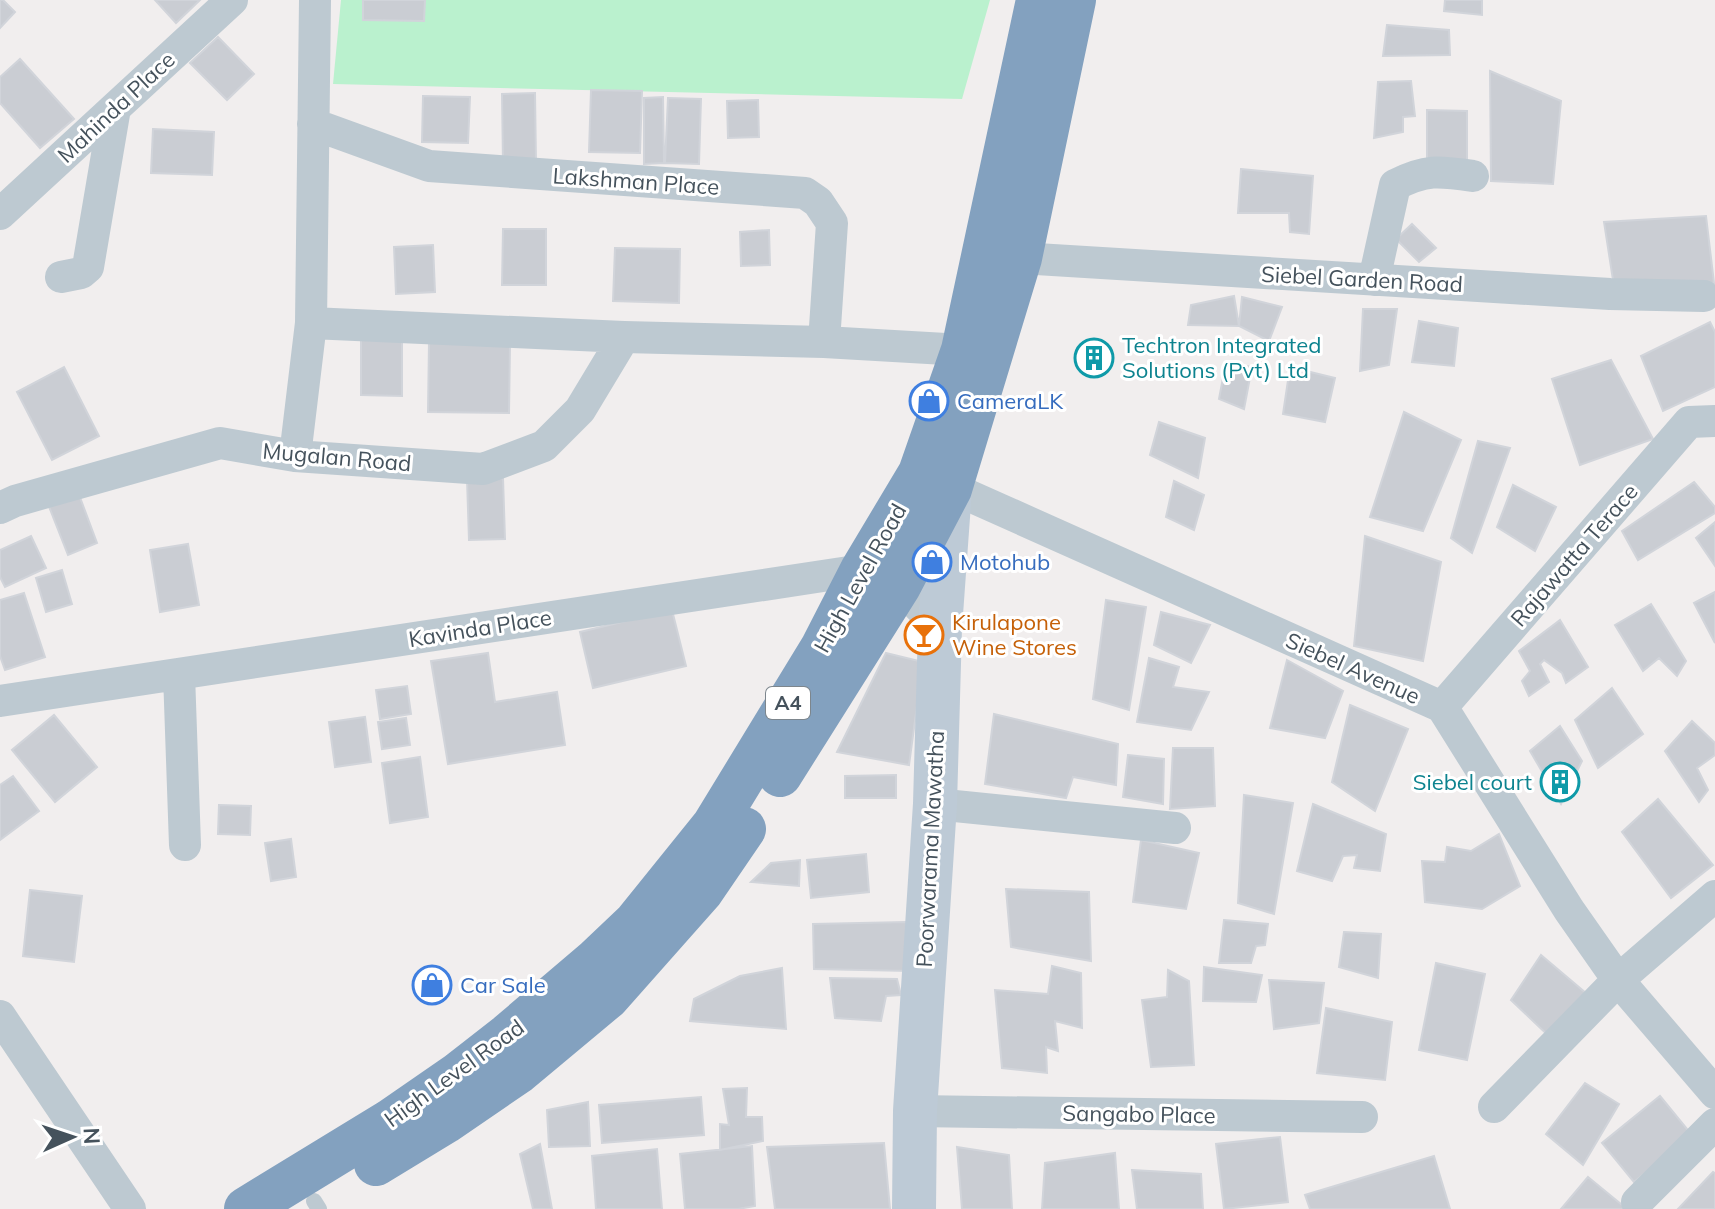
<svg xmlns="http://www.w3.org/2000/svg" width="1715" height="1209" font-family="Mulish,sans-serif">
<rect width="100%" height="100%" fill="#f1eeee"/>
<!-- green -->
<path fill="#baf1ce" d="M341,0H990L962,99L333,84Z"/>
<!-- building -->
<path fill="#cacdd3" stroke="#d1d4da" stroke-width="2" d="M0,0H3L15,12L0,28Z
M155,0H200L176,23Z
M363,0H425L424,21L363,20Z
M1445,0H1482V15L1444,11Z
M1387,25L1449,30L1450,55L1383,56Z
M218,37L254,74L227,100L190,63Z
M20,59L74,119L40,148L0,103V77Z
M1490,71L1561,101L1553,184L1491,181Z
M1411,81L1415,116L1403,117V132L1374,138L1378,82Z
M591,90L642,91L640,153L589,152Z
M535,93L536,163H503L502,94Z
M423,96L470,97L468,143L422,142Z
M663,97L664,163L644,164V98Z
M668,98L701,99L699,164L665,163Z
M758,100L759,137L728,138L727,101Z
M1427,110L1467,111V162H1427Z
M153,129L214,132L212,175L151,173Z
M1241,169L1313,176L1309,234L1290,232L1289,213H1238Z
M1706,216L1714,283L1613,280L1604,222Z
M1412,224L1436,248L1419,262L1396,239Z
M503,229H546V285H502Z
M769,230L770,265L741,266L740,232Z
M433,245L435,292L396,294L394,247Z
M615,248L680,249L679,303L613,301Z
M1234,296L1239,326L1188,325L1191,305Z
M1242,297L1282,307L1269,341L1239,326Z
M1363,309H1397L1389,365L1360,371Z
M1419,321L1458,328L1454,366L1412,362Z
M1710,322L1715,332V387L1663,411L1641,356Z
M361,337H402V396L361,395Z
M429,342L510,343L509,413L428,412Z
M1088,347L1106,353L1102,368L1082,363Z
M1611,360L1653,439L1580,465L1552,379Z
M1226,362L1252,367L1244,409L1219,399Z
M64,367L99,436L52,460L17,392Z
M1290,367L1335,378L1325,422L1283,414Z
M1404,412L1461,440L1423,531L1370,517Z
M1159,422L1205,438L1198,478L1150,455Z
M1478,441L1510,448L1472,553L1451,538Z
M503,478L505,539L469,540L467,479Z
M1174,481L1204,495L1194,530L1166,517Z
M1694,482L1715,507V513L1638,560L1622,531Z
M1513,485L1556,507L1535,551L1497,527Z
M78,492L97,543L68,555L48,504Z
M1715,522V566L1696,538Z
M31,536L46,568L5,587L0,577V550Z
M1365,536L1441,562L1423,661L1354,646Z
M188,544L199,605L160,612L150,550Z
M62,570L72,604L46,612L36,578Z
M1715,592V643L1694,603Z
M24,593L45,657L5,670L0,656V600Z
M1106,600L1146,607L1129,710L1093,699Z
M1651,604L1686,661L1677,676L1659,658L1643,671L1615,625Z
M672,610L686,666L593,688L580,632Z
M1161,612L1210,625L1191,663L1154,645Z
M1560,620L1588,667L1566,683L1562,673L1544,660L1540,664L1549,682L1529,696L1522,681L1530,671L1519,651Z
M488,653L495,702L557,692L565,745L448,764L431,661Z
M886,653L923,662L909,765L837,752Z
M1149,658L1179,667L1173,687L1209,692L1191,730L1137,722Z
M1287,660L1343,691L1325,738L1270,728Z
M407,686L411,714L380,719L376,690Z
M1612,688L1643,734L1598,768L1575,720Z
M1350,705L1408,729L1375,811L1332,782Z
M994,714L1118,744L1116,785L1073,777L1066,798L985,784Z
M54,715L97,767L55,802L12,750Z
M365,717L371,762L335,767L329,722Z
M406,718L410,745L382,749L378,722Z
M1692,721L1715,743V755L1697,768L1708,790L1699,802L1665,751Z
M1560,726L1582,761L1561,804L1530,751Z
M1173,748H1213L1215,806L1170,809Z
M1128,755L1164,759L1163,804L1123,797Z
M420,757L428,817L390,823L382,763Z
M896,775V798H845V776Z
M13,776L39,811L0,840V785Z
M1244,795L1293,803L1274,914L1238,903Z
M1658,799L1713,865L1671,898L1622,832Z
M1313,804L1386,834L1380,871L1354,868L1357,855L1343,856L1332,881L1297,871Z
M219,805L251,806L250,835L218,834Z
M1499,834L1520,886L1482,909L1425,902L1422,861L1445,862L1447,847L1471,851Z
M291,839L296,877L271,881L265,843Z
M1141,840L1199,853L1186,909L1133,902Z
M866,854L869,892L811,898L807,860Z
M800,860L799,886L751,882L771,863Z
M1006,889L1089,892L1091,961L1011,947Z
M30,890L82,896L74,962L23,956Z
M1224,920L1268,924L1265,945L1256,946L1251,963H1219Z
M906,922L910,971L814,969L813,924Z
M1344,932L1381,934L1378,978L1339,967Z
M1541,955L1587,994L1555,1042L1511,1000Z
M1436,963L1485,974L1467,1060L1419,1050Z
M1052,966L1081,973L1082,1028L1055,1021L1058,1051L1046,1047L1047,1073L1002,1068L995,990L1048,994Z
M1204,967L1262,975L1256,1002L1203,1001Z
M782,968L786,1029L690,1021L694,999L740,976Z
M1168,970L1189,981L1194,1065L1151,1067L1142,1000L1167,997Z
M830,978L897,979L901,995L886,996L881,1021L835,1018Z
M1269,980L1324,983L1319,1023L1274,1029Z
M1326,1008L1392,1022L1385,1080L1317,1073Z
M1585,1083L1619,1104L1583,1165L1546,1134Z
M747,1088L746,1117H762L763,1141L720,1150V1124L729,1125L723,1089Z
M1660,1096L1692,1135L1634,1182L1602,1143Z
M701,1097L704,1135L602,1143L599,1105Z
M588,1102L590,1146L549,1147L547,1110Z
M1280,1137L1288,1202L1224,1209L1216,1144Z
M884,1143L890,1209H775L767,1147Z
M540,1144L552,1209H533L520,1154Z
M752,1146L755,1206L738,1209H685L680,1154Z
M957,1147L1009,1155L1012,1209H962Z
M657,1149L662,1209H596L592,1156Z
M1115,1153L1119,1209H1042L1045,1163Z
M1434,1156L1450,1209H1310L1305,1195Z
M1132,1170L1201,1174L1203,1209H1137Z
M1713,1172L1715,1173V1209H1678Z
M1588,1177L1627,1209H1561Z"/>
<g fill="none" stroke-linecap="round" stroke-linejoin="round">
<!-- lane -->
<path stroke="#bdc9d1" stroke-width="16" d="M314,1201L319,1209"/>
<!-- street -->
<path stroke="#bdc9d1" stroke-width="32" d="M313,124L429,166L805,193L818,202L832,223L824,342
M0,214L232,0
M1020,258L1610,294L1704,296
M61,277L81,273L88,267L115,108
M1374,280L1395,185C1426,169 1439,171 1473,176
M311,323L624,337L824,342L963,350
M295,456L311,323L315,0
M934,480L1442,707L1569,910L1618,980L1715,1093
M0,508L15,501L220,443L295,456L483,469L544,446L580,410L624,337
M179,674L185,845
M0,701L862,570L899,586L940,628
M1442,707L1689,422L1715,421
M935,804L1175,828
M0,1016L130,1209
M1494,1107L1618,980L1715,896
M915,1111L1362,1117
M1637,1202L1715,1124"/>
<!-- secondary -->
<path stroke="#bdcad6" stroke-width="44" d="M914,1209L915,1111L935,804L940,628L950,489"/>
<!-- highway -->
<path stroke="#83a1bf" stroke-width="44" d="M780,775L899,586L950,489L1020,258L1074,0
M376,1164L445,1122L518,1072L608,997L701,892L744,829
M246,1209L390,1121L458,1074L508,1035L596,960L635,923L714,825L822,648L862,570L920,473L963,350L1038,0"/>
</g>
<!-- icons -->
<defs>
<symbol id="building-ring" viewBox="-11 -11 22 22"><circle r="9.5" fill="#fff" stroke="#0f9aa8" stroke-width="1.5"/><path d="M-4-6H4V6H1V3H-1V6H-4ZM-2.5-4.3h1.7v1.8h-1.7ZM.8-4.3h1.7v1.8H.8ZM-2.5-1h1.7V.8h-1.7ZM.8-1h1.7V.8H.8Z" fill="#0f9aa8"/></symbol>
<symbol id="shop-ring" viewBox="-11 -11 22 22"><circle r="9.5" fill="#fff" stroke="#3f7fe0" stroke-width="1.5"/><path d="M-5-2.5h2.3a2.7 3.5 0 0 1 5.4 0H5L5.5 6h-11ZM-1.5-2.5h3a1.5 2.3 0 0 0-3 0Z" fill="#3f7fe0"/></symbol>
<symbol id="bar-ring" viewBox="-11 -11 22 22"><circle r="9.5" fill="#fff" stroke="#e8710a" stroke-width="1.5"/><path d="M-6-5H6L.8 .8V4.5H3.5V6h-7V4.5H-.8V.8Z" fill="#e8710a"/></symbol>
</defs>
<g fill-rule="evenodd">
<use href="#building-ring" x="1072" y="336" width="44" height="44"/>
<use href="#shop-ring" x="907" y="379" width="44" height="44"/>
<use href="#shop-ring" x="910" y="540" width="44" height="44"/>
<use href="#bar-ring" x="902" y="613" width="44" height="44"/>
<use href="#building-ring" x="1538" y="760" width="44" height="44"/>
<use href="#shop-ring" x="410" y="963" width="44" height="44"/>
</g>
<g text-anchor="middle" stroke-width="6" stroke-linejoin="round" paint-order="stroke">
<!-- shield labels -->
<rect fill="#fff" stroke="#7d868d" stroke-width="2" x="766" y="687" width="44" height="32" rx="6"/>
<g font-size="20" font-weight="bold" fill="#45525c">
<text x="788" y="710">A4</text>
</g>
<!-- street labels -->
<g font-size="22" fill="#45525c" stroke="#fff">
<text transform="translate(116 107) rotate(-43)" y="8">Mahinda Place</text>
<text transform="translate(636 181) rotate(4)" y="8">Lakshman Place</text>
<text transform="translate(1362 279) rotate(3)" y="8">Siebel Garden Road</text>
<text transform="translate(337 457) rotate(5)" y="8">Mugalan Road</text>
<text transform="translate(1574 555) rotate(-49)" y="8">Rajawatta Terace</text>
<text transform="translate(860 578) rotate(-61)" y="8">High Level Road</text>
<text transform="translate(480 628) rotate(-9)" y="8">Kavinda Place</text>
<text transform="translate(1353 668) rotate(24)" y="8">Siebel Avenue</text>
<text transform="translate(930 849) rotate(-87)" y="8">Poorwarama Mawatha</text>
<text transform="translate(454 1073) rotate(-36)" y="8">High Level Road</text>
<text transform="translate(1139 1114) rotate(1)" y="8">Sangabo Place</text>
</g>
<!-- culture labels -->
<g font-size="22" fill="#0d838f" stroke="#fff" text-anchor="start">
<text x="1122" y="353">Techtron Integrated<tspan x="1122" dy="25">Solutions (Pvt) Ltd</tspan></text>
<text x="1532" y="790" text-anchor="end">Siebel court</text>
</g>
<!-- shop labels -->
<g font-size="22" fill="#366cbe" stroke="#fff" text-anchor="start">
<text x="957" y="409">CameraLK</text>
<text x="960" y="570">Motohub</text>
<text x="460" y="993">Car Sale</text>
</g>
<!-- food labels -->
<g font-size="22" fill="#c56008" stroke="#fff" text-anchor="start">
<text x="952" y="630">Kirulapone<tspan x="952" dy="25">Wine Stores</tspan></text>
</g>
</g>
<!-- north arrow -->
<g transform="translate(72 1137) rotate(87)" stroke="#ffffff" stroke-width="6" paint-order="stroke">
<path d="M0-6L14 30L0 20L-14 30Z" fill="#45525c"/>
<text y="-12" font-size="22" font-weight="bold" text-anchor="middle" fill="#45525c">N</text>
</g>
</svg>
